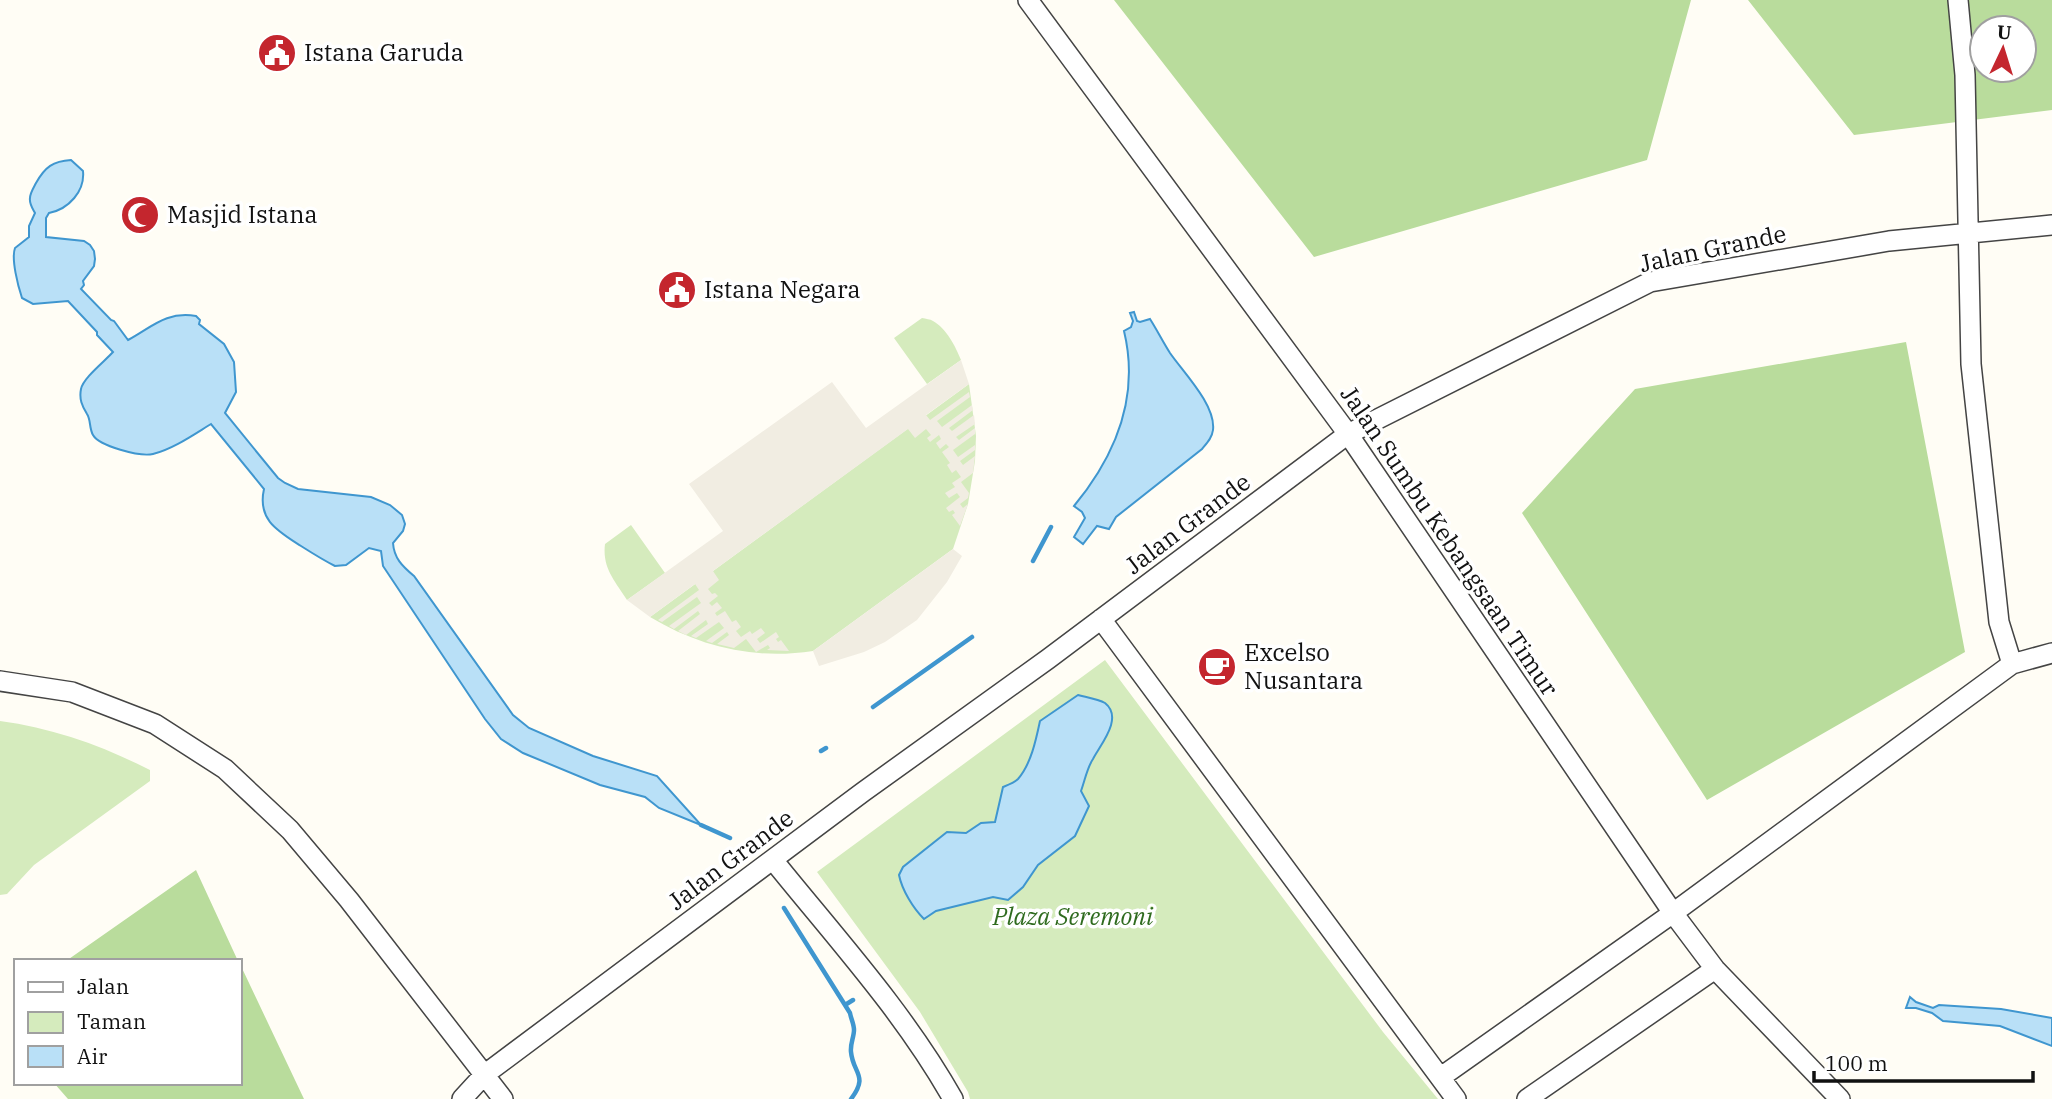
<svg xmlns="http://www.w3.org/2000/svg" width="2052" height="1099" font-family="'IBM Plex Serif',serif">
<rect width="100%" height="100%" fill="#fffdf5"/>
<!-- green -->
<path fill="#d5ebbd" d="M922,318C926,319 930,319 933,321C946,328 956,347 961,360L927,384L894,338Z
M969,384L976,436L975,461L968,504L953,549L813,651C755,660 700,647 650,617Z
M631,525L665,573L627,600C615,581 602,568 605,544Z
M1105,660L1383,1032L1438,1099H970L968,1092L920,1012L817,872Z
M0,721C53,728 103,746 150,770V781L34,865L7,894L0,895Z"/>
<!-- forest -->
<path fill="#b9dc9c" fill-rule="evenodd" d="M1114,0H1691L1647,160L1314,257Z
M1748,0H2052V110L1854,135ZM1982,28H2024V70H1982Z
M1906,342L1965,652L1707,800L1522,513L1635,389Z
M196,870L238,961H66Z
M240,964L304,1099H68L54,1083H240Z"/>
<!-- plaza -->
<path fill="#f1ede2" d="M961,360L969,384L926,415L930,420L969,392L970,397L937,421L942,427L972,405L973,410L949,428L952,431L974,415L975,424L956,437L959,440L975,428V434L953,450L958,457L975,445V450L960,461L963,465L975,456L973,473L961,482L969,493L968,498L960,504L963,508L968,504L960,526L952,515L955,513L953,510L949,512L946,508L960,497L957,493L949,498L945,493L955,487L952,483L961,477L956,470L952,473L947,465L950,463L942,452L949,447L946,444L940,449L936,443L941,439L939,435L930,442L927,438L931,435L926,429L915,438L908,429L713,571L719,580L708,589L712,594L715,593L718,596L709,603L712,606L717,602L722,608L715,613L717,616L725,611L732,622L736,620L741,627L736,631L741,637L750,631L752,634L761,628L765,633L757,639L760,643L776,632L779,637L776,639L778,642L781,640L789,651L767,650L770,648L768,645L756,652L746,639L734,648L717,644L729,635L727,632L712,643L706,641L724,628L719,622L696,638L691,636L708,624L706,620L686,635L678,631L700,614L698,611L674,629L669,626L701,603L697,597L662,622L658,620L699,590L695,584L650,617L627,600L723,531L689,484L832,382L866,428Z
M953,549L962,556L947,582L917,620L885,642L864,652L819,666L813,651Z"/>
<!-- water -->
<path fill="#b9e0f7" stroke="#3f96cf" stroke-width="2" d="M71,160L83,171C85,191 69,209 49,213L46,218V237L84,241L90,245L94,251L95,259L94,266L83,281L84,285L81,289L111,320L114,321L128,340C152,327 166,311 196,316L200,320L199,324L224,344L234,362L236,392L225,413L278,478L285,483L298,489L371,497L390,505L402,515L405,524L403,531L393,543C394,558 402,566 414,576L513,715L529,728L593,756L657,776L701,825L659,808L645,797L600,785L523,753L501,739L485,719L383,566L381,551L369,548L346,565L335,566C323,560 312,553 301,546C278,531 257,520 264,489L211,424C193,435 173,449 153,454C140,457 99,446 93,435C89,428 91,420 87,414C82,406 79,399 81,389C83,378 105,361 113,352L97,335V332L68,301L33,304L22,298C18,286 11,259 15,248L29,237V226L35,213C33,209 29,204 30,198C30,193 34,187 36,183C45,167 53,161 71,160Z
M1134,312L1137,321L1140,322L1150,319C1157,330 1163,342 1170,353C1183,372 1216,405 1213,430C1212,438 1207,443 1202,449L1116,517L1109,529L1097,526L1083,544L1074,537L1085,518L1082,512L1074,506C1116,455 1140,397 1124,331L1131,327L1133,321L1130,313Z
M1078,695C1085,697 1098,699 1105,703C1124,718 1100,745 1093,759C1087,768 1085,780 1081,791L1089,806L1075,836L1038,865L1023,887L1008,900L993,897L936,911L924,919C913,908 902,890 899,875L903,867L947,832L966,833L981,823L995,822L1003,787C1008,785 1014,783 1018,779C1031,764 1036,740 1040,721Z
M1910,997L1916,1002L1933,1008L1939,1005L2001,1009L2052,1018V1046L2000,1026L1943,1021L1932,1013L1916,1008H1906Z"/>
<g fill="none" stroke-linecap="round" stroke-linejoin="round">
<!-- stream -->
<path stroke="#3f96cf" stroke-width="4.5" d="M1033,561L1051,527
M873,707L972,637
M821,751L826,748
M701,825L730,838
M784,908L850,1013C851,1019 854,1024 854,1030C854,1037 850,1044 851,1052C853,1074 869,1075 851,1099
M845,1005L853,1000"/>
<defs>
<path id="minor" d="M1028,0L1348,434L1673,913L1715,969L1840,1099
M1958,0L1965,75L1971,364L1999,622L2012,664
M1101,619L1456,1099
M0,681L72,692L155,724L225,769L290,830L349,900L503,1099
M773,860C835,937 904,1012 953,1099
M1441,1077L1673,913L2012,664L2052,653
M462,1099L484,1075L863,792L1048,659L1348,434L1650,282L1889,241L2052,225
M1527,1099L1715,969"/>
</defs>
<!-- minor casing -->
<use href="#minor" stroke="#444" stroke-width="22"/>
<!-- minor -->
<use href="#minor" stroke="#fff" stroke-width="19"/>
</g>
<!-- icons -->
<defs>
<symbol id="civic-disc" viewBox="-11 -11 22 22"><circle r="9.5" fill="#c4262e" stroke="#fff"/><path d="M-.6-6.5H3V-4.5H.6V-3L4-1V1h2V6H-6V1h2V-1L-.6-3ZM-1.2 2.5V6h2.4V2.5Z" fill="#fff"/></symbol>
<symbol id="mosque-disc" viewBox="-11 -11 22 22"><circle r="9.5" fill="#c4262e" stroke="#fff"/><path d="M3.5-4.9A6 6 0 1 0 3.5 4.9A5 5 0 1 1 3.5-4.9Z" fill="#fff"/></symbol>
<symbol id="cafe-disc" viewBox="-11 -11 22 22"><circle r="9.5" fill="#c4262e" stroke="#fff"/><path d="M-5.5-4.5H6V0H3Q3 3.5 0 3.5H-2.5Q-5.5 3.5-5.5 0ZM3-3.2v2h1.7v-2ZM-6 4.5H4V6H-6Z" fill="#fff"/></symbol>
</defs>
<g fill-rule="evenodd">
<use href="#civic-disc" x="255" y="31" width="44" height="44"/>
<use href="#mosque-disc" x="118" y="193" width="44" height="44"/>
<use href="#civic-disc" x="655" y="268" width="44" height="44"/>
<use href="#cafe-disc" x="1195" y="645" width="44" height="44"/>
</g>
<g text-anchor="middle" stroke-width="7" stroke-linejoin="round" paint-order="stroke">
<!-- poi labels -->
<g font-size="24" fill="#111" stroke="#fff" text-anchor="start">
<text x="304" y="61">Istana Garuda</text>
<text x="167" y="223">Masjid Istana</text>
<text x="704" y="298">Istana Negara</text>
<text x="1244" y="661">Excelso<tspan x="1244" dy="28">Nusantara</tspan></text>
</g>
<!-- street labels -->
<g font-size="24" fill="#111" stroke="#fff">
<text transform="translate(1713 249) rotate(-12)" y="8">Jalan Grande</text>
<text transform="translate(1188 524) rotate(-37)" y="8">Jalan Grande</text>
<text transform="translate(1449 541) rotate(56)" y="8">Jalan Sumbu Kebangsaan Timur</text>
<text transform="translate(731 860) rotate(-37)" y="8">Jalan Grande</text>
</g>
<!-- park labels -->
<g font-size="24" font-style="italic" fill="#2f6b1f" stroke="#fff">
<text x="1073" y="925">Plaza Seremoni</text>
</g>
</g>
<!-- legend -->
<rect x="14" y="959" width="228" height="126" fill="#ffffff" stroke="#a0a0a0" stroke-width="2"/>
<rect x="28" y="982" width="35" height="10" fill="#ffffff" stroke="#a0a0a0" stroke-width="2"/>
<text x="77" y="994" font-size="21" fill="#111111">Jalan</text>
<rect x="28" y="1012" width="35" height="21" fill="#d5ebbd" stroke="#a0a0a0" stroke-width="2"/>
<text x="77" y="1029" font-size="21" fill="#111111">Taman</text>
<rect x="28" y="1046" width="35" height="21" fill="#b9e0f7" stroke="#a0a0a0" stroke-width="2"/>
<text x="77" y="1064" font-size="21" fill="#111111">Air</text>
<!-- north arrow -->
<g transform="translate(2003 49) rotate(4)"><circle r="33" fill="#ffffff" stroke="#a0a0a0" stroke-width="2"/>
<path d="M0-5L12 26L0 18L-12 26Z" fill="#c4262e"/>
<text y="-10" font-size="19" font-weight="bold" text-anchor="middle" fill="#111111">U</text>
</g>
<!-- scale -->
<path d="M1814 1071v10h219v-10" fill="none" stroke="#111111" stroke-width="3.5"/>
<text x="1825" y="1071" font-size="21" fill="#111111" stroke="#ffffff" stroke-width="5" paint-order="stroke">100 m</text>
</svg>
